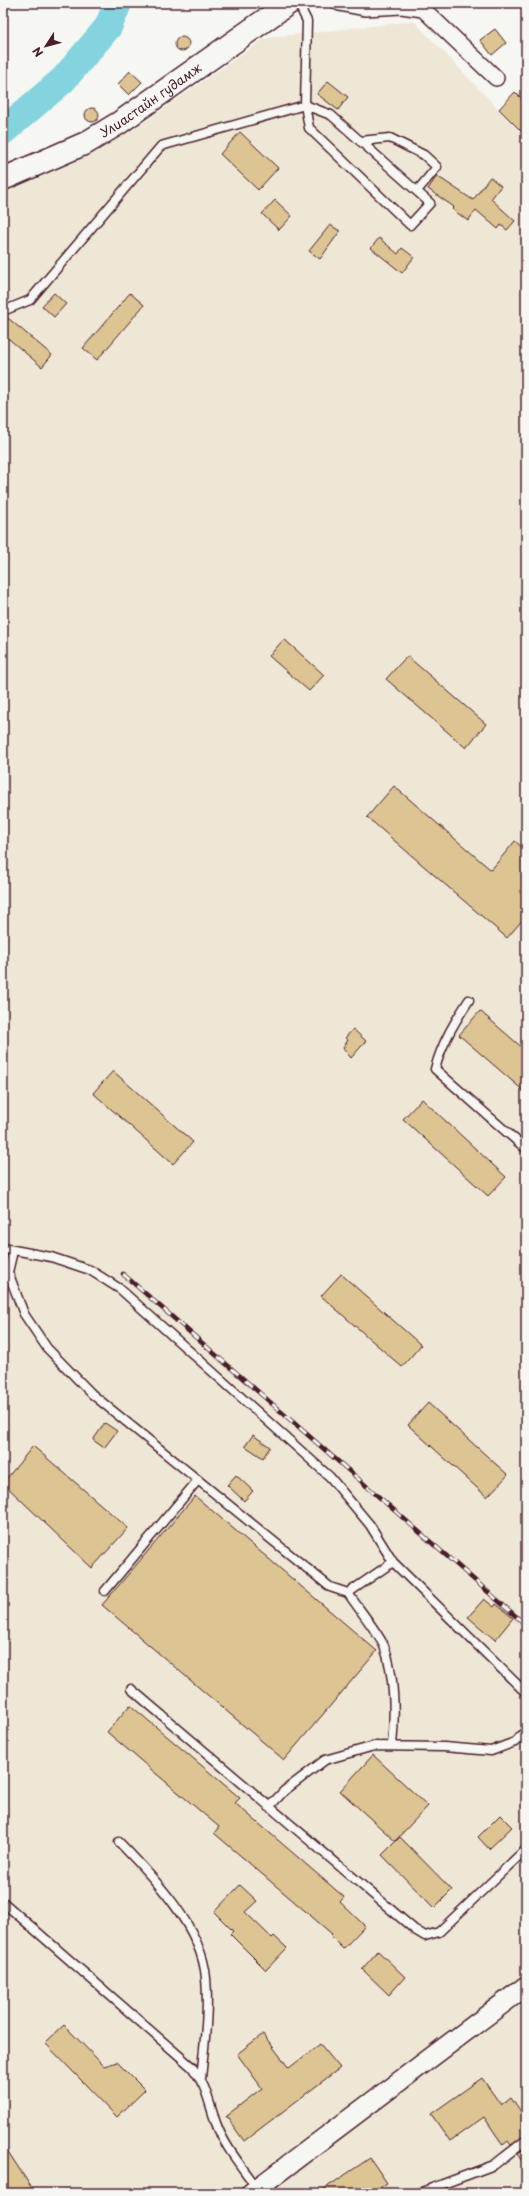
<svg xmlns="http://www.w3.org/2000/svg" width="529" height="2196" font-family="'Playpen Sans',sans-serif">
<rect width="100%" height="100%" fill="#f6f6f2"/>
<filter id="ink" filterUnits="userSpaceOnUse"><feTurbulence type="fractalNoise" baseFrequency=".025" numOctaves="2"/><feDisplacementMap in="SourceGraphic" scale="8" xChannelSelector="R" yChannelSelector="G"/><feConvolveMatrix kernelMatrix="1 2 1 2 8 2 1 2 1" color-interpolation-filters="sRGB"/></filter>
<g filter="url(#ink)">
<!-- built -->
<path fill="#eee7d6" d="M414,21L526,138V2193H3V193L82,159L134,129L265,38Z"/>
<g fill="none" stroke-linecap="round" stroke-linejoin="round">
<!-- river -->
<path stroke="#84d4e0" stroke-width="28" d="M3,131L63,80L108,27L118,3"/>
</g>
<!-- building -->
<path fill="#ddc493" stroke="#4a1f2b" d="M495,29L506,43L492,55L480,40Z
M175 44a7 7 0 1 1 14 0a7 7 0 1 1-14 0Z
M130,71L142,82L129,95L118,84Z
M328,81L348,97L338,110L317,94Z
M515,92L526,103V136L499,109Z
M85 115a7 7 0 1 1 14 0a7 7 0 1 1-14 0Z
M240,132L278,168L258,190L220,154Z
M437,176L473,200L490,177L501,186L491,199L515,221L507,230L501,225L498,229L476,210L468,221L452,209L454,207L428,189Z
M275,200L292,216L279,230L262,214Z
M330,225L340,231L320,259L309,251Z
M379,238L398,254L402,248L414,257L402,273L371,248Z
M54,293L66,304L54,317L42,306Z
M130,293L144,305L97,360L83,348Z
M8,318L52,355L42,367L3,334V324Z
M284,639L324,675L309,691L269,656Z
M407,656L486,724L466,748L386,679Z
M394,786L491,870L515,841L526,851V916L507,938L367,817Z
M480,1011L526,1051V1093L459,1035Z
M353,1029L366,1041L351,1058L343,1048L348,1040L345,1038Z
M113,1071L193,1142L173,1164L93,1093Z
M422,1099L506,1177L488,1196L403,1119Z
M341,1274L421,1345L402,1367L321,1296Z
M428,1403L508,1475L487,1497L408,1425Z
M105,1423L117,1431L104,1448L93,1440Z
M253,1435L270,1447L263,1458L245,1446Z
M33,1446L128,1528L92,1568L3,1483Z
M236,1475L253,1491L244,1501L227,1485Z
M195,1496L377,1651L284,1760L102,1605Z
M484,1599L494,1607L496,1604L513,1618L495,1640L468,1617Z
M130,1705L240,1798L235,1803L344,1897L340,1902L365,1926L343,1949L330,1936L332,1934L214,1833L219,1827L107,1732Z
M373,1755L428,1806L395,1841L340,1791Z
M500,1815L512,1827L489,1849L478,1837Z
M400,1837L452,1890L434,1908L382,1855Z
M240,1885L257,1901L245,1912L272,1938L274,1936L287,1948L266,1970L230,1934L233,1931L214,1912Z
M378,1951L405,1977L389,1995L362,1969Z
M64,2025L104,2066L117,2062L145,2090L117,2117L45,2043Z
M263,2034L289,2068L320,2044L340,2068L244,2141L226,2116L262,2088L237,2054Z
M482,2078L501,2105L511,2097L526,2119V2135L511,2145L508,2141L503,2145L484,2117L450,2141L431,2114Z
M3,2144L35,2193H11L3,2181Z
M526,2147V2167L517,2154Z
M370,2158L387,2183L372,2193H318Z"/>
<g fill="none" stroke-linecap="round" stroke-linejoin="round">
<defs>
<path id="service" d="M305,105L331,115L430,203L410,225L309,128Z
M360,141L390,138L424,155L437,167L417,191
M3,311L30,300L161,146L305,105L307,21L298,3
M469,1000C454,1023 442,1043 435,1069L526,1149
M3,1248L51,1257L90,1270L120,1289L330,1477L370,1525L393,1562L526,1693
M13,1251L8,1272L24,1314L47,1348L92,1394L330,1587L348,1593L393,1562
M105,1591L198,1480
M348,1593C358,1608 377,1631 384,1646C395,1674 395,1717 392,1746
M131,1689L415,1930L425,1936L439,1932L526,1849
M269,1807L284,1791L325,1760L374,1746L444,1747L491,1751L515,1742L526,1731
M119,1842C153,1877 202,1927 206,1978C209,2012 204,2046 201,2079
M3,1902L192,2067C207,2086 208,2101 216,2123C224,2146 243,2168 257,2188
M419,2193L494,2165L526,2140"/>
<path id="minor" d="M339,3L365,8L401,6L423,9L496,78"/>
<path id="tertiary" d="M251,2193L526,1986"/>
<g id="secondary">
<path id="s1" d="M3,179L86,143L119,123L289,3"/>
</g>
</defs>
<!-- service casing -->
<use href="#service" stroke="#4a1f2b" stroke-width="11"/>
<!-- minor casing -->
<use href="#minor" stroke="#4a1f2b" stroke-width="18"/>
<!-- tertiary casing -->
<use href="#tertiary" stroke="#4a1f2b" stroke-width="22"/>
<!-- secondary casing -->
<use href="#secondary" stroke="#4a1f2b" stroke-width="25"/>
<!-- service -->
<use href="#service" stroke="#f6f6f2" stroke-width="8"/>
<!-- minor -->
<use href="#minor" stroke="#f6f6f2" stroke-width="15"/>
<!-- tertiary -->
<use href="#tertiary" stroke="#f6f6f2" stroke-width="19"/>
<!-- secondary -->
<use href="#secondary" stroke="#f6f6f2" stroke-width="22"/>
<defs>
<path id="rail" d="M123,1274L526,1625"/>
</defs>
<!-- rail casing -->
<use href="#rail" stroke="#4a1f2b" stroke-width="4.5"/>
<!-- rail -->
<use href="#rail" stroke="#f6f6f2" stroke-width="3" stroke-dasharray="9" stroke-linecap="butt"/>
</g>
</g>
<g text-anchor="middle" stroke-width="3" stroke-linejoin="round" paint-order="stroke">
<!-- street labels -->
<g font-size="13" fill="#4a1f2b" stroke="#f6f6f2">
<text dy="5" stroke="none"><textPath href="#s1" startOffset="168">Улиастайн гудамж</textPath></text>
</g>
</g>
<!-- margin -->
<rect width="529" height="2196" fill="none" stroke="#f6f6f2" stroke-width="16"/>
<rect x="8" y="8" width="513" height="2180" fill="none" stroke="#4a1f2b" stroke-width="1.5" filter="url(#ink)"/>
<!-- north arrow -->
<g transform="translate(46 46) rotate(234)" stroke="#f6f6f2" stroke-width="3" paint-order="stroke">
<path d="M0-3L7 15L0 10L-7 15Z" fill="#4a1f2b"/>
<text y="-6" font-size="11" font-weight="bold" text-anchor="middle" fill="#4a1f2b">N</text>
</g>
</svg>
